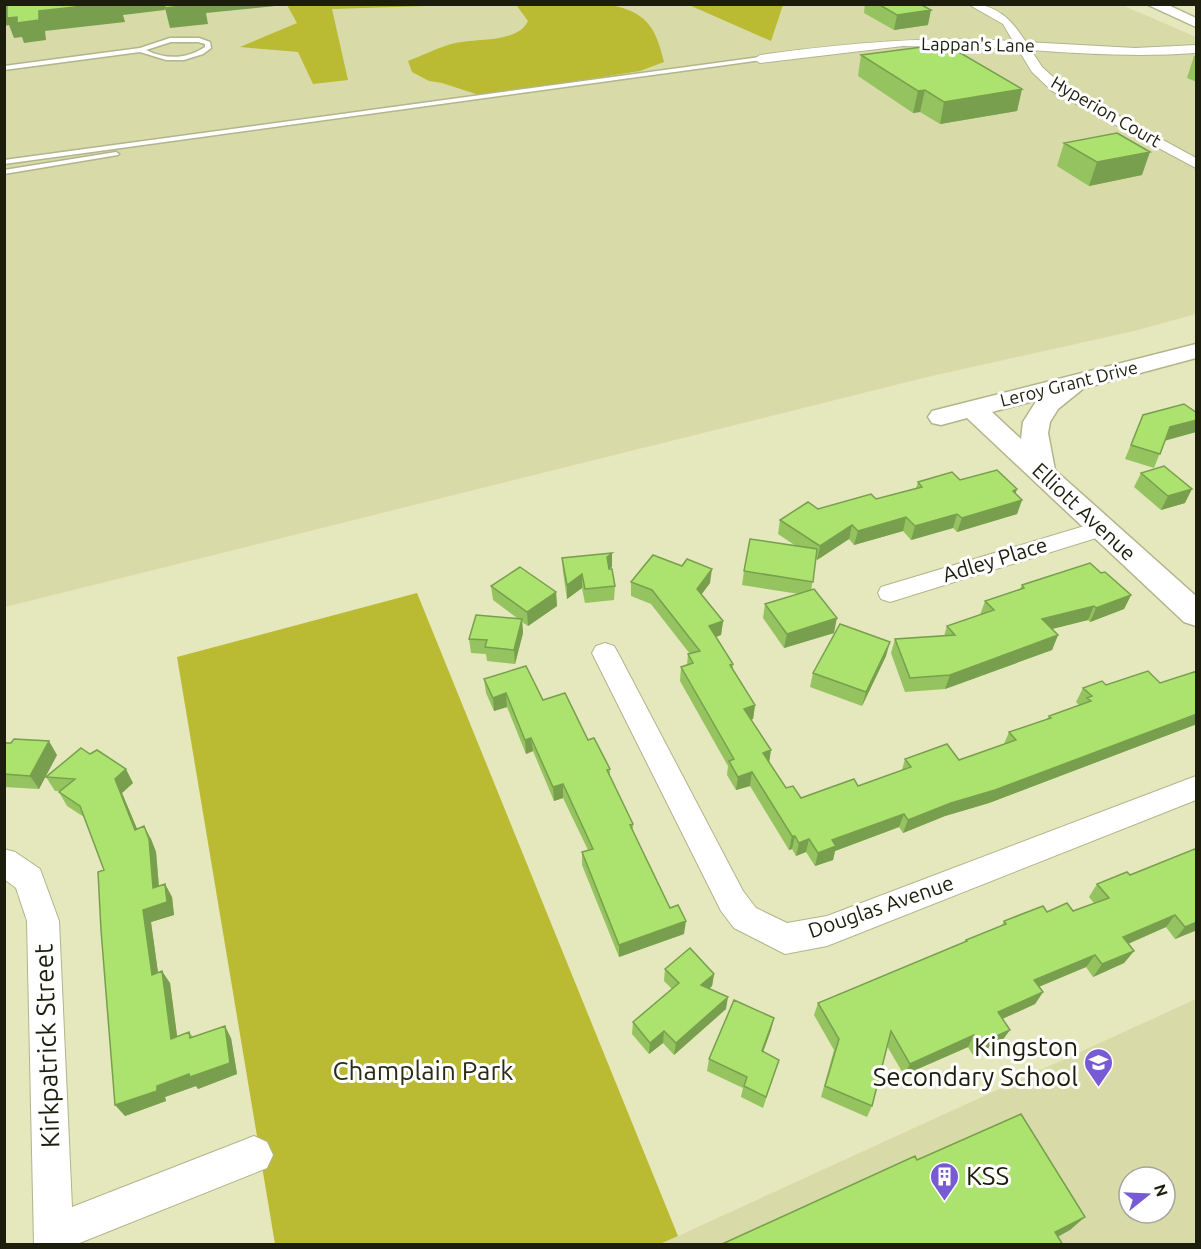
<svg xmlns="http://www.w3.org/2000/svg" width="1201" height="1249" font-family="Ubuntu,sans-serif">
<rect width="100%" height="100%" fill="#e5e7bc"/>
<!-- built -->
<path fill="#d8dba8" fill-rule="evenodd" d="M4,5H1122L1196,37V314L1134,331L923,378L5,607Z
M1196,999V1244H660L678,1236ZM1129,1177H1165V1213H1129Z"/>
<!-- green -->
<path fill="#babb32" d="M606,4C645,11 655,24 664,62L640,71L482,96L442,83L429,81L412,72L408,61C421,56 435,49 448,45C471,37 517,45 528,21L517,6L518,5Z
M287,5H458L332,9L348,80L313,84L298,52L240,47L297,23Z
M689,5L783,4V5L771,41Z
M417,593L678,1236L660,1244H275L177,657Z"/>
<g fill="none" stroke-linecap="round" stroke-linejoin="round">
<defs>
<path id="lane" d="M170,38H199L210,42L211,48L203,54L184,60H166L140,52L4,70V66L140,48ZM171,42H198L205,44V47C187,59 166,60 146,50Z
M760,57L762,60L4,164V160Z
M116,152L119,154L118,155L4,174V170Z"/>
<path id="street" d="M968,4C997,4 1011,19 1026,42L1135,48L1196,45V53C1141,57 1086,54 1031,50L1042,67L1062,85L1196,158V168L1052,91L1032,72L1018,49L903,46L760,63L754,59L760,55C848,43 925,36 1013,41L1003,24Z
M1101,521L1109,524L1113,529L1109,534L890,602L881,599L878,593L881,587Z
M605,643L614,646L618,653L743,891L756,908L787,923L827,916L1196,776V800L827,946L785,954L734,928L721,911L592,653L596,646Z
M4,849L15,852L40,869L59,921L72,1207L254,1136L267,1142L273,1155L267,1168L77,1244H34L27,921L16,888L4,879Z"/>
<path id="secondary" d="M1196,344V358L1084,388L1058,409L1050,422L1048,433L1055,470L1196,596V626L1184,622L967,418L941,425L932,423L928,417L932,411ZM1037,400L1023,422L1021,439L992,412Z"/>
<path id="primary" d="M1146,4H1166L1196,18V27Z"/>
</defs>
<!-- lane casing -->
<use href="#lane" stroke="#b2b48b" stroke-width="3"/>
<!-- street casing -->
<use href="#street" stroke="#b2b48b" stroke-width="2"/>
<!-- secondary casing -->
<use href="#secondary" stroke="#b2b48b" stroke-width="3"/>
<!-- primary casing -->
<use href="#primary" stroke="#b2b48b" stroke-width="3"/>
<!-- lane -->
<use href="#lane" fill="#fff" fill-rule="evenodd"/>
<!-- street -->
<use href="#street" fill="#fff" fill-rule="evenodd"/>
<!-- secondary -->
<use href="#secondary" fill="#fff" fill-rule="evenodd"/>
<!-- primary -->
<use href="#primary" fill="#fff" fill-rule="evenodd"/>
</g>
<!-- wall -->
<path fill="#94c35f" d="M865,4H920L928,25L894,30L864,13Z
M861,55L1022,89L1017,111L940,124L920,112L913,113L858,76Z
M1194,56H1197V82L1187,78Z
M1064,143L1142,175L1089,186L1057,166Z
M1143,415L1197,420V430L1196,432L1165,440L1154,468L1125,459Z
M1141,473L1185,503L1161,510L1134,487Z
M960,480L1016,494L1022,500L1017,514L957,532L953,528L911,540L903,531L854,545L849,539L817,560L816,559L811,591L834,633L784,648L763,618L765,604L799,594L742,585L744,571L796,546L778,534L780,520L818,509L876,499L916,488L918,482Z
M562,558L612,567L609,569L615,586L614,600L585,603L582,588L567,599L563,572Z
M1101,573L1131,595L1124,609L1090,622L1088,620L1052,629L1058,635L1052,650L945,689L905,692L891,653L895,639L944,636L947,626L980,615L985,601L1020,589L1022,585Z
M631,582L710,583L701,595L723,621L721,635L716,637L733,664V670L755,705L753,719L751,720L769,763L786,788L801,798L858,786L902,770L905,759L959,760L1004,744L1009,732L1047,719L1049,716L1079,705L1076,702L1083,688L1106,685L1160,683L1197,671V724L989,803L945,816L903,833L899,827L835,851L833,860L815,866L806,852L796,856L792,849L789,850L750,786L736,790L727,775L728,766L680,681L681,667L687,665L688,654H690L651,604L631,596Z
M491,586L556,592L557,606L528,626L522,622L523,633L515,664L487,661L486,654L471,653L469,639L517,618L493,600Z
M886,656L862,706L810,687L813,673Z
M484,679L543,700L588,740L610,769V776L633,824V832L670,908L684,934L619,957L582,865V852L588,850L563,798L554,801L533,751L526,754L507,707L494,711L486,693Z
M4,743L57,755L39,789L4,787Z
M46,777L133,783L122,793L137,829L151,839L156,852L159,886L165,884L172,897L174,915L151,922L158,973L170,983L177,1037L189,1032L193,1037L231,1038L237,1074L198,1089L196,1086L165,1097L166,1101L125,1116L104,870L84,817L67,806L59,792L61,791H55Z
M1130,875L1197,930L1175,939L1166,927L1128,944L1134,951L1124,963L1093,977L1086,967L1039,987L1043,992L1035,1004L1002,1019V1041L973,1055L968,1047L904,1075L887,1046L872,1106L867,1117L821,1097L834,1050L814,1015L818,1003L965,942L966,940L1002,925L1004,921L1047,912L1073,911L1094,903L1089,897L1097,884Z
M665,969L714,974L712,986L709,989L726,1009L674,1055L663,1043L649,1054L632,1034L633,1022L672,989L664,981Z
M771,1030L763,1052L779,1060L763,1108L741,1097L743,1088L707,1071L709,1059Z"/>
<!-- shaded-wall -->
<path fill="#789f4d" d="M102,4H164L165,10L123,15L125,22L45,31L46,40L24,43L22,37L14,38L9,25L4,26V5L39,11Z
M200,4H274L275,6L206,13L208,24L170,28L165,8Z
M931,10L928,25L894,30L897,15Z
M1022,89L1017,111L940,124L944,102Z
M925,90L920,112L913,113L918,91Z
M1150,152L1142,175L1089,186L1097,162Z
M1197,420L1196,432L1164,441L1170,427Z
M1017,489L1013,502L1022,500L1017,514L957,532L962,518L1013,491Z
M1192,489L1185,503L1161,510L1168,496Z
M957,514L953,528L911,540L915,526Z
M906,517L903,531L854,545L858,531Z
M852,525L849,539L817,560L820,546Z
M612,553V567L607,571V557Z
M712,569L710,583L695,603L697,589Z
M582,574V588L567,599V585Z
M556,592L557,606L528,626L527,612Z
M1131,595L1124,609L1090,622L1096,608Z
M1094,606L1088,620L1036,633L1042,619Z
M837,618L834,633L784,648L787,634Z
M522,619L523,633L515,664L514,650Z
M723,621L721,635L708,640L709,626Z
M1058,635L1052,650L945,689L950,675Z
M890,642L886,656L862,706L866,692Z
M506,693L507,707L494,711L493,698Z
M755,705L753,719L741,723L744,709Z
M1197,714V724L989,803L945,816L903,833L908,820L951,803Z
M531,738L533,751L526,754L525,740Z
M49,741L57,755L39,789L30,776Z
M771,750L769,764L763,753Z
M126,769L133,783L122,793L143,843L135,830L115,779Z
M752,772L750,786L736,790L738,777Z
M563,784V798L554,801L553,787Z
M904,814L899,827L835,851L833,860L815,866L818,853L832,840Z
M144,826L151,839L156,852L160,900L153,888Z
M792,836H795L792,849L789,850Z
M809,839L806,852L796,856L799,843Z
M165,884L172,897L174,915L151,922L160,987L152,975L143,910Z
M1175,915L1166,927L1114,950L1123,937Z
M686,921L684,934L619,957V945Z
M1197,922V930L1175,939L1185,927Z
M1134,951L1124,963L1093,977L1102,964Z
M1095,955L1086,967L1026,992L1034,980Z
M162,971L170,983L179,1050L171,1039Z
M714,974L712,986L699,997L701,985Z
M1043,992L1035,1004L991,1024L998,1012Z
M728,997L726,1009L674,1055L676,1043Z
M774,1018L771,1030L759,1063L762,1051Z
M225,1026L231,1038L237,1074L198,1089L196,1086L165,1097L166,1101L125,1116L115,1105L157,1086L189,1074Z
M1010,1030L1002,1041L973,1055L980,1043Z
M664,1031L663,1043L649,1054L650,1043Z
M974,1035L968,1047L904,1075L910,1064Z
M1085,1217L1070,1230L1043,1245L1055,1232Z"/>
<!-- building -->
<path fill="#ace36e" stroke="#789f4d" stroke-width="1.5" d="M4,4H102L39,11V20L17,23V17L7,18V5Z
M164,4H200L165,8Z
M878,4H920L931,10L897,15Z
M945,44L1022,89L944,102L925,90L918,91L861,55Z
M1117,133L1150,152L1097,162L1064,143Z
M1184,404L1197,413V420L1170,427L1160,454L1131,445L1143,415Z
M1164,466L1192,489L1168,496L1141,473Z
M997,470L1017,489L1013,491L1022,500L962,518L957,514L915,526L906,517L858,531L852,525L820,546L780,520L808,502L818,509L871,494L876,499L922,487L918,482L952,472L960,480Z
M750,539L817,549L813,582L744,571Z
M612,553L607,557L609,569H612L615,586L585,589L582,574L567,585L562,558Z
M653,555L682,566L687,559L712,569L697,589L723,621L709,626L733,664L730,665L755,705L744,709L771,750L763,753L786,788L793,786L801,798L854,779L858,786L911,767L905,759L947,744L959,760L1016,740L1009,732L1051,718L1049,716L1091,701L1087,698L1092,696L1083,688L1102,681L1106,685L1148,671L1160,683L1197,671V714L995,790L951,803L908,820L904,814L832,840L836,846L818,853L809,839L799,843L795,836H792L752,772L738,777L729,761L734,759L681,667L693,663L688,654L700,651L652,590L631,582Z
M1090,563L1101,573L1105,572L1131,595L1096,608L1094,606L1042,619L1058,635L950,675L910,678L895,639L955,635L947,626L994,610L985,601L1024,588L1022,585Z
M520,567L556,592L527,612L491,586Z
M814,589L837,618L787,634L765,604Z
M476,615L522,619L514,650L485,647L487,640L469,639Z
M840,624L890,642L866,692L813,673Z
M526,666L543,700L565,693L588,740L594,738L610,769L607,770L633,824L630,825L670,908L678,905L686,921L619,945L582,852L593,849L563,784L553,787L531,738L525,740L506,693L493,698L484,679Z
M14,739L49,741L30,776L4,774V743H11Z
M81,748L90,754L97,750L126,769L115,779L135,830L144,826L149,839L153,888L165,884L167,902L143,910L152,975L162,971L171,1039L189,1032L190,1038L225,1026L230,1063L190,1077L189,1074L157,1086V1091L115,1105L101,930L98,872L104,870L80,806L59,792L75,779L46,777Z
M1197,848V922L1185,927L1175,915L1123,937L1134,951L1102,964L1095,955L1034,980L1043,992L998,1012L1010,1030L980,1043L974,1035L910,1064L891,1031L872,1106L825,1086L839,1039L818,1003L967,941L966,940L1006,924L1004,921L1043,906L1047,912L1067,903L1073,911L1109,898L1097,884L1127,872L1130,875Z
M690,948L714,974L701,985L728,997L676,1043L664,1031L650,1043L633,1022L679,983L665,969Z
M734,1000L774,1018L762,1051L779,1060L766,1097L744,1086L747,1077L709,1059Z
M1021,1114L1085,1217L1055,1232L1063,1245H720L915,1156L917,1160Z"/>
<!-- icons -->
<defs>
<symbol id="school-pin" viewBox="-11 -11 22 30"><path d="M0 17L-7.5 6A9.5 9.5 0 1 1 7.5 6Z" fill="#775bd5" stroke="#fff"/><path d="M0-5L7-2L0 1L-7-2ZM-4 1L0 2.5L4 1V4Q0 6-4 4Z" fill="#fff"/></symbol>
<symbol id="building-pin" viewBox="-11 -11 22 30"><path d="M0 17L-7.5 6A9.5 9.5 0 1 1 7.5 6Z" fill="#775bd5" stroke="#fff"/><path d="M-4-6H4V6H1V3H-1V6H-4ZM-2.5-4.3h1.7v1.8h-1.7ZM.8-4.3h1.7v1.8H.8ZM-2.5-1h1.7V.8h-1.7ZM.8-1h1.7V.8H.8Z" fill="#fff"/></symbol>
</defs>
<g fill-rule="evenodd">
<use href="#school-pin" x="1082" y="1046" width="33" height="45"/>
<use href="#building-pin" x="928" y="1160" width="33" height="45"/>
</g>
<g text-anchor="middle" stroke-width="6" stroke-linejoin="round" paint-order="stroke">
<!-- far-street labels -->
<g font-size="18" fill="#1d1d0d" stroke="#fff">
<text transform="translate(978 45) rotate(1)" y="6">Lappan's Lane</text>
<text transform="translate(1106 112) rotate(30)" y="6">Hyperion Court</text>
<text transform="translate(1069 384) rotate(-14)" y="6">Leroy Grant Drive</text>
</g>
<!-- street labels -->
<g font-size="21" fill="#1d1d0d" stroke="#fff">
<text transform="translate(1084 512) rotate(43)" y="7">Elliott Avenue</text>
<text transform="translate(995 560) rotate(-17)" y="7">Adley Place</text>
<text transform="translate(881 907) rotate(-19)" y="7">Douglas Avenue</text>
</g>
<!-- near-street labels -->
<g font-size="26" fill="#1d1d0d" stroke="#fff">
<text transform="translate(47 1046) rotate(-92)" y="9">Kirkpatrick Street</text>
</g>
<!-- near-poi labels -->
<g font-size="26" fill="#1d1d0d" stroke="#fff" text-anchor="end">
<text x="1078" y="1056">Kingston<tspan x="1078" dy="30">Secondary School</tspan></text>
<text x="966" y="1185" text-anchor="start">KSS</text>
</g>
<!-- near-park labels -->
<g font-size="26" fill="#2b2c15" stroke="#fff">
<text x="423" y="1080">Champlain Park</text>
</g>
</g>
<!-- border -->
<rect width="1201" height="1249" fill="none" stroke="#1d1d0d" stroke-width="12"/>
<!-- north arrow -->
<g transform="translate(1147 1195) rotate(72)"><circle r="28" fill="#ffffff" stroke="#a5a59e" stroke-width="1.5"/>
<path d="M0-4.5L10 22L0 15L-10 22Z" fill="#775bd5"/>
<text y="-9" font-size="16" font-weight="bold" text-anchor="middle" fill="#1d1d0d">N</text>
</g>
</svg>
